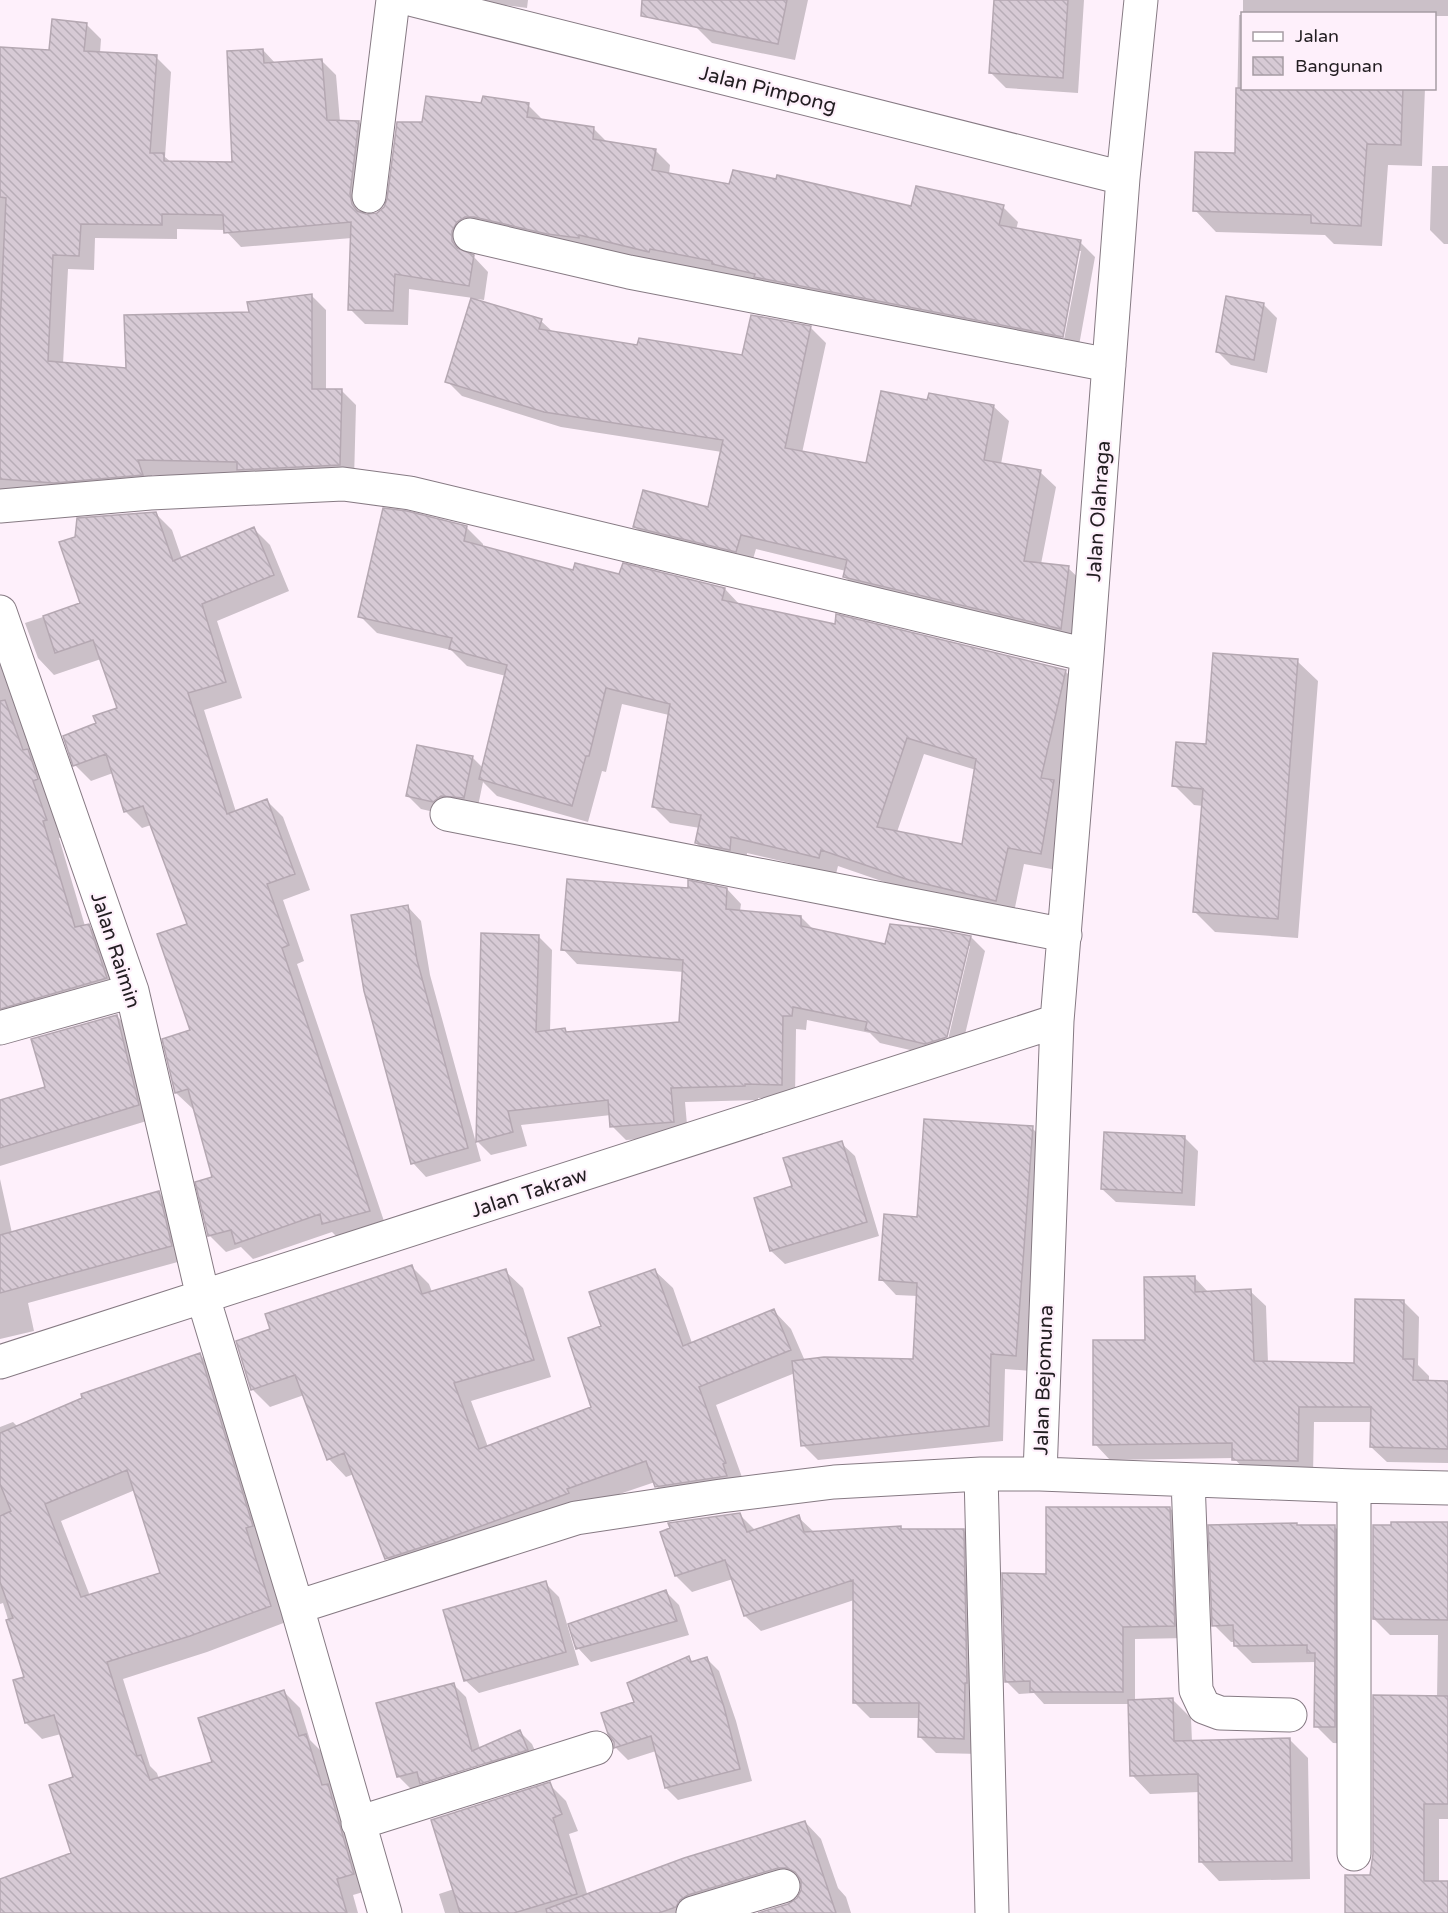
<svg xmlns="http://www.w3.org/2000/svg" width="1448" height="1913" font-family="'Varela Round',sans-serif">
<defs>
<pattern id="building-back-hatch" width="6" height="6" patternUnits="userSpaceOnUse" patternTransform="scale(1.5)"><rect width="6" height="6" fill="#d7cad5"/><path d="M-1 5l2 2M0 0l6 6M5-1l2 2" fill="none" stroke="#b8adb7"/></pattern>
</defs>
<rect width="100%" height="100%" fill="#fef0fb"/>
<!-- shadow -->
<path fill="#0003" fill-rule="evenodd" d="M467,0H528L527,8Z
M700,0H808L795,60L712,43L695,26Z
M996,0H1084L1078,93L1006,88L991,73Z
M1243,0H1448V16H1434V14H1243Z
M1239,15H1242V88H1425L1422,166L1388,165L1382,246L1334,244L1325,235L1216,232L1195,210L1236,154Z
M86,24L101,39L100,53L156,57L171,72L165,157L171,162L234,163L263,50L276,64L321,60L336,75L340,122H359L374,137L365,210L366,216L377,214L386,208L424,124L483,105H528L543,120L594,129L607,142L655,150L670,165L669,174L731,186L913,208L1003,207L1018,222L1016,230L1080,242L1095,257L1078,351L466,247L467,254L473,256L488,272L484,300L477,299V301L541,321L554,333L638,347L743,356L752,316L811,328L826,343L802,453L867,465L929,401L993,406L1009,421L1001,464L1040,472L1056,487L1041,564L1068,568L1084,583L1076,644L860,592L845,577L846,571L756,549L751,566L650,542L635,527L710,509L722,452L561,427L462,396L447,381L473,298L409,289L408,325L365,324L350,309L352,238L241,247L225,230L177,229V239L95,238L94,270L68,269L63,364L128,369L250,314L311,295L326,310V390H341L356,405L354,480L152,475L157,489L0,492V48L50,51ZM1077,251H1081L1063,345L1060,344Z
M1432,166H1448V244H1444L1430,230Z
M1264,305L1277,318L1267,373L1231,365L1218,352Z
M155,513L172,530L182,559L254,529L270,545L289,591L217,621L242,698L204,710L236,812L267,801L283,817L310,890L283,900L304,961L297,964L386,1227L340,1240L332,1232L253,1259L241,1247L226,1252L209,1235L214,1178L195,1108L193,1109L176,1093L164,1040L192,1031L188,925L151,825L142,828L126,812L113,773L91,781L75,765L98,724L119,709L101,659L54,675L38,658L25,623L82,604Z
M466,527L483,544V548L574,572L725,589L741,606L1065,671L1082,688L1059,787L1070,798L1057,870L1024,864L1013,917L928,897L838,866L836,874L747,853L746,866L713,860L696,843L700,828L670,823L653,806L669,715L622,704L606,772L602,771L588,822L497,796L483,782L477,811L447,815L421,809L408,796L472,757L483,768L506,676L467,666L451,650L377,633L360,616ZM924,754L976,770L963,846L897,832Z
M0,641L63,837L59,838L85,926L88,925L105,942L123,995L0,1037Z
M1297,661L1318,681L1298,938L1215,932L1195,912L1203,806L1194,805L1174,785L1208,746Z
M727,889L741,904L740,911L801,917L814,930L886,946L971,937L985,951L961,1051L940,1057L880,1043L870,1033L807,1020L806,1030L796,1029L795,1098H758V1100L685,1102L688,1136L626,1140L612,1126L611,1115L521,1125L527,1146L491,1155L477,1141L538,936L552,950L550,1032L565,1030L568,1033L681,1023L684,972L577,964L563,949L689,890ZM967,946H970L947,1044H944Z
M408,907L421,921L430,975L481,1161L426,1177L413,1163Z
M117,1016L131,1031L153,1119L0,1166V1101L46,1088Z
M1032,1128L1047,1143L1031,1371L1005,1369L1003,1441L818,1460L803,1445L795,1373L716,1405L743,1480L674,1504L656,1486L655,1482L584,1506L404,1576L387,1558L354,1474L346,1477L329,1459L304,1395L270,1407L252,1389L272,1330L411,1266L429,1284L432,1292L505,1271L523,1288L551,1377L471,1401L488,1447L593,1408L603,1327L655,1271L673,1288L692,1343L774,1311L791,1329L805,1361H914L918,1296L896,1295L881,1279L919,1219Z
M1184,1137L1198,1151L1195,1206L1116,1202L1102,1189Z
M841,1143L855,1156L879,1236L785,1264L771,1251L794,1187Z
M0,1179L12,1233L159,1193L173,1207L185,1260L28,1303L34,1331L0,1339Z
M1194,1277L1209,1293L1250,1291L1266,1306L1268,1363L1356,1365L1404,1302L1419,1317L1418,1365L1429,1376V1382L1448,1383V1463L1387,1462L1371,1447L1372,1422H1314L1313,1476L1249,1475L1234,1458L1110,1460L1095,1444L1147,1342Z
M200,1355L217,1371L286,1622L207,1652L123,1679L150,1766L157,1773L159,1779L214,1763L283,1691L300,1708L310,1740L322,1752L370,1890L353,1895L358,1913H0V1880L73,1854L75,1778L61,1734L42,1739L26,1723V1678L3,1603L0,1604V1427L13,1422L18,1427ZM135,1490L161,1574L90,1596L61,1521Z
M1170,1508L1182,1521L1187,1638L1135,1639V1701L1173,1700L1191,1718L1192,1742L1290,1740L1308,1758L1310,1879L1219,1881L1201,1862L1199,1792L1150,1794L1132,1775L1130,1704H1044L1034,1693L1019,1694L1006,1681L1047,1575Z
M739,1514L756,1531L798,1517L815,1533L901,1528L903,1530H963L979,1546L980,1754L936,1753L920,1737V1718H870L854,1702V1600L761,1631L745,1616L733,1579L692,1592L676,1576L662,1533Z
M1448,1524V1819H1439V1882H1448V1913H1347L1372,1877L1437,1698L1438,1635H1390L1374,1619Z
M1299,1527H1335L1352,1544V1744L1333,1743L1316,1726L1317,1662L1252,1663L1235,1646V1642H1231L1214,1625Z
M545,1583L559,1597L579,1665L479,1693L465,1680Z
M666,1592L679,1605L689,1635L591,1662L578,1648Z
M689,1658L694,1663L707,1659L719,1671L736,1721L752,1781L678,1800L666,1788L656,1751L628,1760L616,1748L615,1741L636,1702Z
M453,1684L466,1697L480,1749L519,1731L532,1744L540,1762L411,1789L398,1776ZM485,1762L487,1764L420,1785L419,1783Z
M549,1784L566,1801L578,1831L569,1834L592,1910L584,1913H445L439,1894L454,1889Z
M805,1822L821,1839L838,1888L846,1897L851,1913H763L789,1905L797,1900L803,1891V1884H795L701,1913H601Z"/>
<!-- building -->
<path fill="url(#building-back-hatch)" stroke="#b5a8b2" stroke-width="1.5" fill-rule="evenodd" d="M642,0H787L778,44L641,16Z
M994,0H1068L1063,78L989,73Z
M52,19L87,23L84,51L157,55L150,153H164V161L232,162L227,51L263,49L264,63L322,59L327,120L359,121L350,194L352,204L357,211L366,214L377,213L384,207L387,199L397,122H422L426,96L481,103L483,96L529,103L527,117L594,127L593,139L656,149L652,170L729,184L733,170L776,179L777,175L911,206L916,186L1004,205L999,225L1081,240L1063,337L754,277L755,274L712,264V261L650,249L649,252L579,235V238L547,234L474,217H465L457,222L452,231V241L457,248L474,255L469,286L395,274L393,311L348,310L351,222L224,233L223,215L162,214V225L81,224L79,256L53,255L48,361L126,368L124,315L249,312L247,302L312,294V389H342L340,465L237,470V462L138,460L143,475L54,483L0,479V326L6,198L0,197V47L49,50Z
M1236,88H1403L1401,145L1367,144L1361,226L1311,223V215L1193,211L1195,152L1235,153Z
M1226,296L1264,303L1254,360L1216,352Z
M471,298L542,319L539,329L637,345L639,338L742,355L751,315L811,326L785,448L866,463L881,391L927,400L929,393L994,405L984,460L1041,470L1024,561L1069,566L1061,629L843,577L847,560L741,535L736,552L633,527L643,490L708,507L723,440L544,412L445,382Z
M383,508L407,511L467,526L464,541L573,570L575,563L619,574L623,563L725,588L722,600L835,624L836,614L1066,670L1041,778L1054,780L1041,854L1008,848L996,901L909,880L821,850L819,858L731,837L730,850L695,843L701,815L652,807L670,704L606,688L589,756H586L572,806L479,779L507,665L449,649L452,638L358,617ZM907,738L976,759L962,844L877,827Z
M156,512L173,561L254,527L274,575L202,604L226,682L188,693L227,814L267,799L295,874L267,884L289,945L282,948L370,1211L322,1224L320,1214L235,1244L231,1230L208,1236L195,1182L212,1177L188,1089L175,1093L162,1039L190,1030L157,934L187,924L143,806L124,812L106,754L73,766L63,736L96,723L93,716L117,708L93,640L55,653L43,616L80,603L59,542L75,537L77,518Z
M1213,653L1298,659L1278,919L1193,912L1203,789L1172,786L1176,742L1206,744Z
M5,700L23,750L28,749L38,779L33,781L47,820L43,821L75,927L89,924L107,978L0,1009V701Z
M417,745L473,756L464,798L441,796L433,802L406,796Z
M567,879L688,888V880L727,888L726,909L801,916V926L885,944L890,924L935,929L971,936L947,1037L925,1044L865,1030L867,1022L793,1007L792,1016H783L782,1085L745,1084V1086L671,1088L674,1122L610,1127L608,1100L508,1111L513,1132L476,1142L481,933L539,935L536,1032L565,1028L566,1032L679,1022L683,960L561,950Z
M408,905L417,960L468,1148L411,1164L364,991L351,915Z
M117,1015L139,1105L0,1148V1100L45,1087L31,1039Z
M924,1119L1033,1126L1016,1356L991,1354L989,1426L801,1446L792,1361L824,1357L913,1359L917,1283L879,1280L884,1214L917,1217Z
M1104,1132L1185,1136L1182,1193L1101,1189Z
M842,1141L867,1222L770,1251L754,1198L792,1186L783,1158Z
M159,1191L172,1246L0,1293V1235Z
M412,1265L422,1294L506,1269L534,1360L454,1383L479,1449L591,1407L568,1338L601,1326L589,1292L655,1269L683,1346L774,1309L791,1350L699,1387L726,1463L723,1464L727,1476L655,1487L646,1461L567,1489L569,1493L514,1514L435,1543L385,1559L344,1453L327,1460L295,1375L251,1390L236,1341L270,1329L265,1314Z
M1195,1276V1292L1251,1289L1254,1361L1354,1363L1355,1299L1404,1300L1403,1359H1414L1413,1380L1448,1381V1449L1370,1447L1371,1407H1299L1298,1461L1232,1460V1443L1093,1445V1340H1145L1144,1277Z
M200,1353L253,1526L246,1528L271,1606L190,1636L107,1662L137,1756L141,1755L150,1780L212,1762L198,1718L284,1690L299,1736L306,1734L322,1785L328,1784L354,1874L337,1879L347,1913H0V1879L71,1853L49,1785L73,1777L54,1715L25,1723L13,1680L24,1677L6,1620L13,1618L0,1582V1516L11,1511L0,1484V1433L82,1398L81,1394ZM127,1470L160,1573L81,1597L45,1504Z
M1046,1507H1170L1175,1626L1123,1627V1692H1030V1681L1005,1682L1002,1573L1046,1574Z
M740,1513L747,1532L799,1515L804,1532L901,1526V1529H964L967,1683H965L964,1739L918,1737L919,1703H853V1580L744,1616L725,1560L675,1576L660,1532L670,1528L668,1523Z
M1391,1522H1448V1620L1373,1619V1525H1391Z
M1297,1523V1525H1335V1727H1314L1315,1653H1307V1645L1234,1646L1233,1625L1212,1626L1208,1525Z
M546,1581L566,1652L464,1681L443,1610Z
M666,1590L677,1621L576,1649L568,1624Z
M689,1656L691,1662L707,1657L724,1707L740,1769L665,1788L651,1736L614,1748V1742L608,1734L601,1713L634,1702L627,1683Z
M454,1683L472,1751L520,1730L528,1750L420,1784L417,1772L397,1777L376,1703Z
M1373,1695L1448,1696V1804H1424V1881H1448V1913H1345V1875H1370L1373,1854Z
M1173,1698L1174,1741L1290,1738L1292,1861L1199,1862L1198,1774L1130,1776L1128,1700Z
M550,1782L562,1814L553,1818L577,1894L514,1913H460L431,1820Z
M805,1821L836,1913H758L788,1904L797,1898L801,1890V1880L795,1872L787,1868H778L688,1895L680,1900L676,1907L659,1913H547L546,1909L684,1858Z"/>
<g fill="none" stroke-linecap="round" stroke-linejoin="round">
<defs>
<path id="minor" d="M414,0L1123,178
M369,196L393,0
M470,235L629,272L1109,365
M0,506L150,493L343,484L410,493L1087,655
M0,612L132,991L203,1297L297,1607L385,1913
M447,814L1065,935
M0,1028L132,991
M0,1362L1057,1021
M981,1474L992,1913
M1040,1474L1057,1021L1087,655L1123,178L1141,0
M1188,1480L1196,1690L1204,1707L1220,1713L1290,1715
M297,1607L576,1518L721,1496L834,1482L981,1474H1040L1354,1486L1448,1488
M358,1823L596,1748
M1354,1854V1486
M693,1913L783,1886"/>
</defs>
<!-- minor casing -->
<use href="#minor" stroke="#867a83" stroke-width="35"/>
<!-- minor -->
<use href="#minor" stroke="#fff" stroke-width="33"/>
</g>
<g text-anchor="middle" stroke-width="4.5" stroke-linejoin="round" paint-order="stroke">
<!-- street labels -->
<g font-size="20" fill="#221d21" stroke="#fef0fb">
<text transform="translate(768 89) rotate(14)" y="7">Jalan Pimpong</text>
<text transform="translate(1098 511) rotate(-86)" y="7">Jalan Olahraga</text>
<text transform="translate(116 950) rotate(72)" y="7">Jalan Raimin</text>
<text transform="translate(529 1192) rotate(-18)" y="7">Jalan Takraw</text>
<text transform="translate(1043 1380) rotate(-88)" y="7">Jalan Bejomuna</text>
</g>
</g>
<!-- legend -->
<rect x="1241" y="12" width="195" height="78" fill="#fef0fb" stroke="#a69ca4" stroke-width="1.5"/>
<rect x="1253" y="32" width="30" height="9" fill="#ffffff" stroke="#a69ca4" stroke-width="1.5"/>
<text x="1295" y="42" font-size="18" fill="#221d21">Jalan</text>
<rect x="1253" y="57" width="30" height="18" fill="url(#building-back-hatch)" stroke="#a69ca4" stroke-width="1.5"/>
<text x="1295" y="72" font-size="18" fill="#221d21">Bangunan</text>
</svg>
